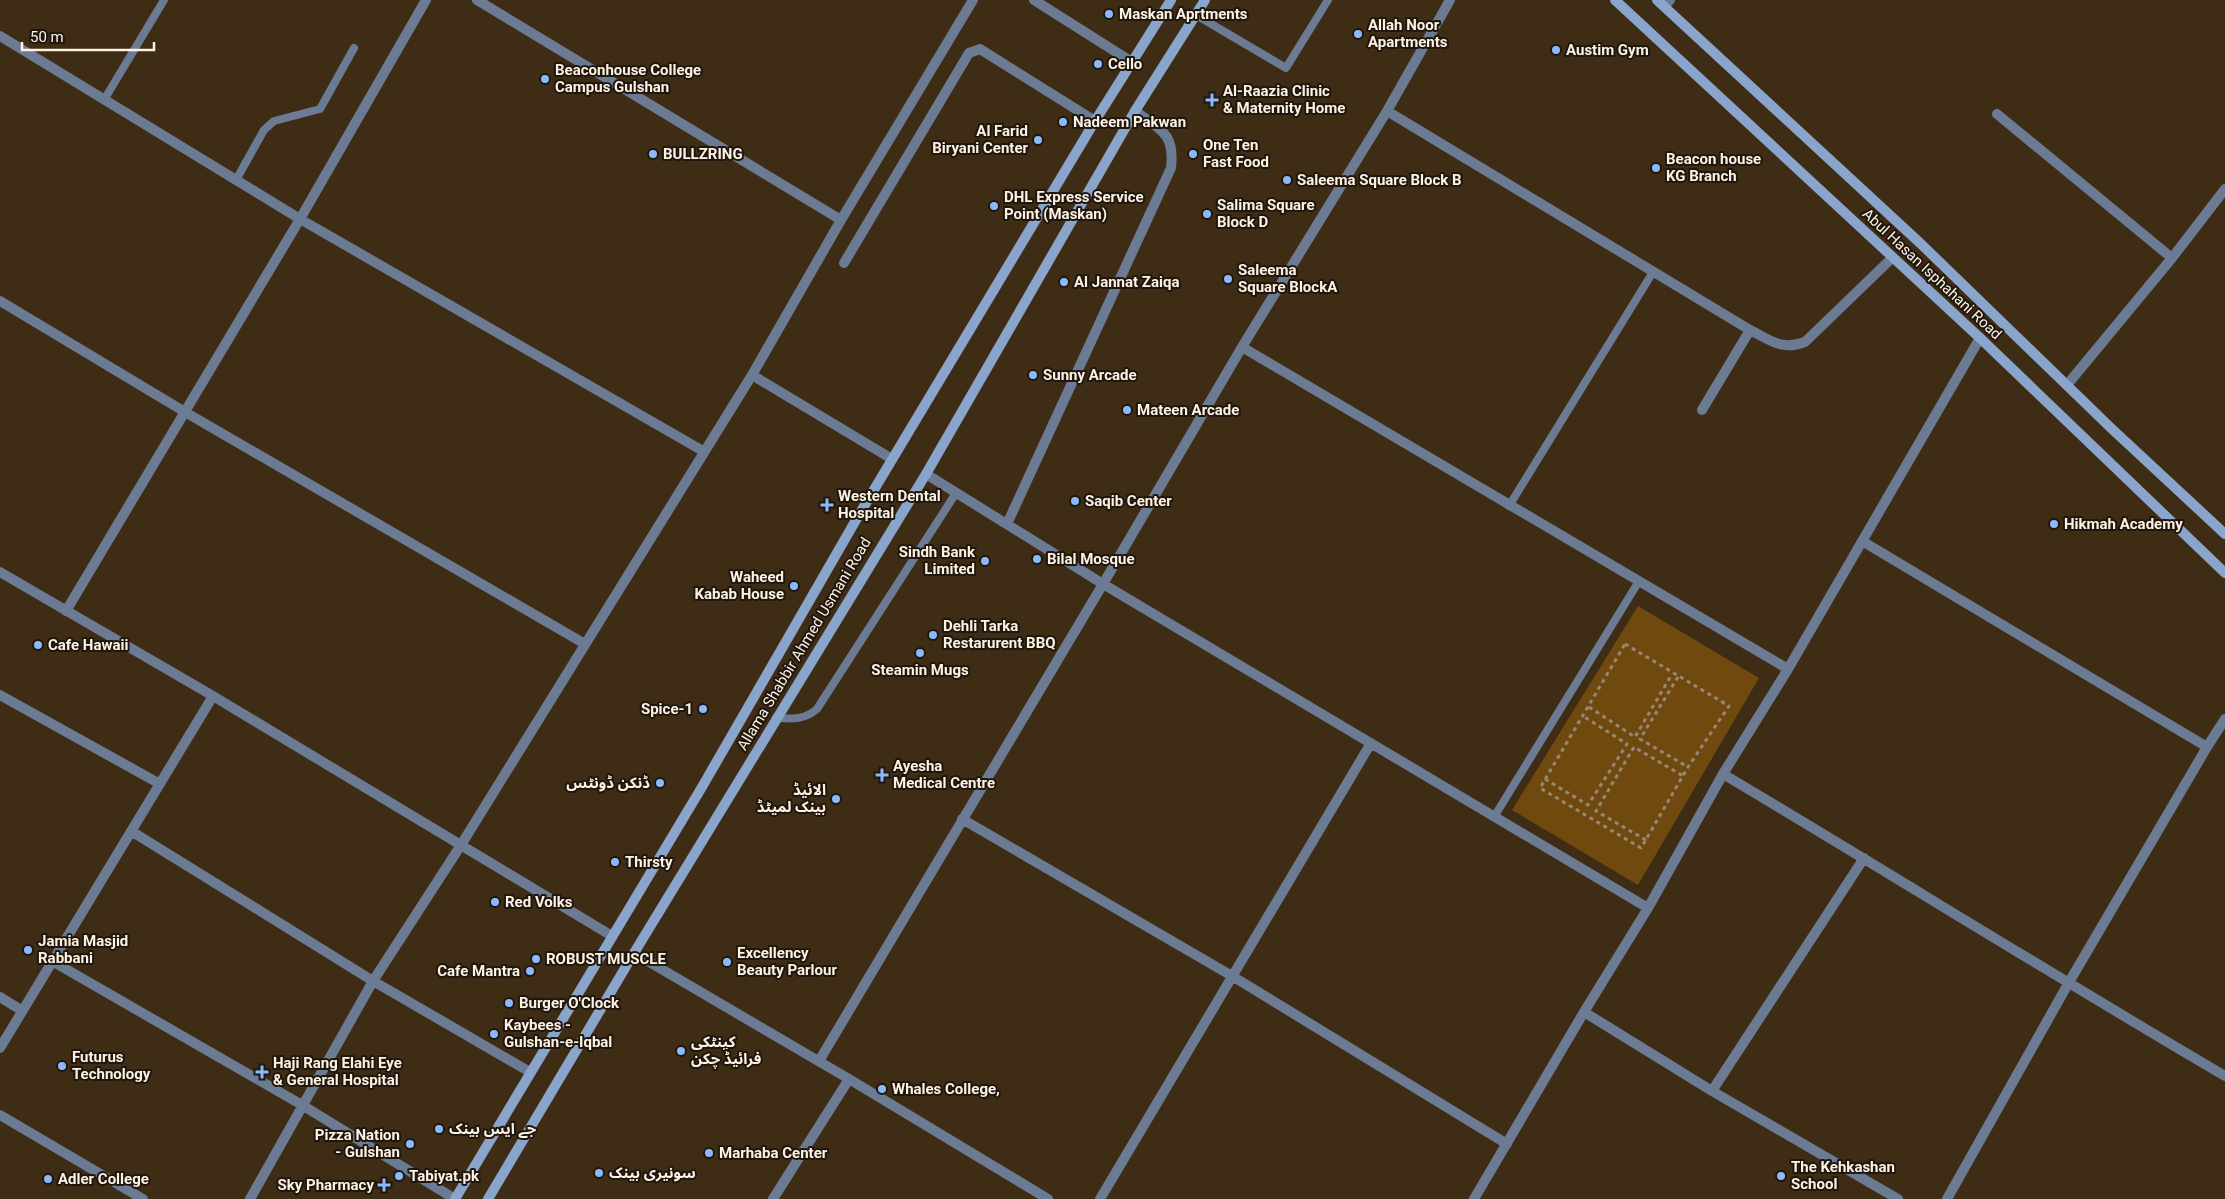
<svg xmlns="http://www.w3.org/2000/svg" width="2225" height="1199" font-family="Roboto,'Noto Sans Arabic',sans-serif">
<rect width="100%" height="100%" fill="#3e2c15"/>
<!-- green -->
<path fill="#70490f" d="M1638,606L1759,678L1638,885L1512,810Z"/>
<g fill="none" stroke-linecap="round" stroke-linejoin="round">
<!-- path -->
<path stroke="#978875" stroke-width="3" stroke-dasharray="4 4" stroke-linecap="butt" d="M1625,644L1729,706L1688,767L1641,848L1540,788Z
M1678,677L1640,739L1688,767
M1589,707L1635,737L1672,674
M1545,779L1588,805L1627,744L1583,716
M1646,840L1596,811L1634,747L1683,776"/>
<!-- service -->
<path stroke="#6a7b93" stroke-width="8" d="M1196,15L1286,68L1328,0
M104,100L164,0
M236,180L264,130L274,121L320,109L354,48
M1509,506L1653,272
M776,718C793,719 804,720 817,709L956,493
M1494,817L1639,581"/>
<!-- minor -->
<path stroke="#6a7b93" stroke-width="10" d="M477,0L841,220
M1034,0L1132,62
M1664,6L1670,0
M0,36L300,219L703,451
M1387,111L1750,330C1770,340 1782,351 1805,342L1892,258
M1997,114L2172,258
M844,263L969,53L980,49L1095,121
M0,301L185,412L585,644
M1242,347L1788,669
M752,375L892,459
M2067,385L2172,258L2225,189
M1702,410L1750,330
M926,474L1103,584L1648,908
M1007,524L1171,168C1175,133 1161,130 1135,111
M1862,541L2207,747
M0,572L213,696L612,936
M66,611L300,219L426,0
M0,695L160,784
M1723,774C1891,874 2056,977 2225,1076
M962,819L1232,976L1507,1144
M131,831L373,981L530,1072
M634,953L849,1079L1048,1199
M52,961L302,1105L455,1199
M0,997L21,1010
M1584,1012L1712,1091L1898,1199
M0,1048L213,696
M819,1061L1103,584L1242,347L1387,111L1450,0
M1712,1091L1864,858
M0,1115L143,1199
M250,1199L373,981L461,845L752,375L841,220L973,0
M773,1199L849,1079
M1100,1199L1371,743
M1474,1199L1584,1012L1648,908L1723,774L1788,669L1980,338
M1947,1199L2068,984L2207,747L2225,719"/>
<!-- secondary -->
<path stroke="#89a5cb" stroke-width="10" d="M1615,0L1980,338L2225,573
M1657,0L1920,243L2112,429L2225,534
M455,1199L702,787L860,513L1095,121L1171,0
M488,1199L634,953L926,474L1135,111L1205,0"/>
</g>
<!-- markers -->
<g fill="#8abafc" stroke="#1f160d" stroke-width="2">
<circle cx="1109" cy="14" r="5"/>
<circle cx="1358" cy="34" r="5"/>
<circle cx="1556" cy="50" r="5"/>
<circle cx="1098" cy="64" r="5"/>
<circle cx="545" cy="79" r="5"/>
<path d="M1209.5 92.5h5v5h5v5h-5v5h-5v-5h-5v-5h5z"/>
<circle cx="1063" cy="122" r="5"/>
<circle cx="1038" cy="140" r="5"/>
<circle cx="653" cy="154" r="5"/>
<circle cx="1193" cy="154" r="5"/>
<circle cx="1656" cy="168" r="5"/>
<circle cx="1287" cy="180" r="5"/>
<circle cx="994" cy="206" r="5"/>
<circle cx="1207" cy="214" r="5"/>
<circle cx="1228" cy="279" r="5"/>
<circle cx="1064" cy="282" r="5"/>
<circle cx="1033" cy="375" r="5"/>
<circle cx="1127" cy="410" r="5"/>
<circle cx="1075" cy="501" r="5"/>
<path d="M824.5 497.5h5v5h5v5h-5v5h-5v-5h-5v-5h5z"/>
<circle cx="2054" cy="524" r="5"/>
<circle cx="1037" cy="559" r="5"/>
<circle cx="985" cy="561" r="5"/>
<circle cx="794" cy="586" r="5"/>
<circle cx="933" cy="635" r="5"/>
<circle cx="38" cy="645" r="5"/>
<circle cx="920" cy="653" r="5"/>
<circle cx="703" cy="709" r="5"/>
<path d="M879.5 767.5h5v5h5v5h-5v5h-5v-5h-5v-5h5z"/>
<circle cx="660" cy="783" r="5"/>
<circle cx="836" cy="799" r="5"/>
<circle cx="615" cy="862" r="5"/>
<circle cx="495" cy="902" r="5"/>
<circle cx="28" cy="950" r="5"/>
<circle cx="536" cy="959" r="5"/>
<circle cx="727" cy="962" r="5"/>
<circle cx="530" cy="971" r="5"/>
<circle cx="509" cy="1003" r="5"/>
<circle cx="494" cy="1034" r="5"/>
<circle cx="681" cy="1051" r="5"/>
<circle cx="62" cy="1066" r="5"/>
<path d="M259.5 1064.5h5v5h5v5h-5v5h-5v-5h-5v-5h5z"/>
<circle cx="882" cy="1089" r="5"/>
<circle cx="439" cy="1129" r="5"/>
<circle cx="410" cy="1144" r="5"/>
<circle cx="709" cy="1153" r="5"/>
<circle cx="599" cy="1173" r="5"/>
<circle cx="399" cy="1176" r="5"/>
<circle cx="1781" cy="1176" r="5"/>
<circle cx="48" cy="1179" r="5"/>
<path d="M381.5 1177.5h5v5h5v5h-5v5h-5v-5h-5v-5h5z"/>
</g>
<g text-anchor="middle" stroke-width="4" stroke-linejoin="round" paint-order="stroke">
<!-- poi labels -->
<g font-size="15" font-weight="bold" fill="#fef2e4" stroke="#1f160d" text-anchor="start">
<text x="1119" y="19">Maskan Aprtments</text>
<text x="1368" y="30">Allah Noor<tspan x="1368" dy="17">Apartments</tspan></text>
<text x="1566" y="55">Austim Gym</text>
<text x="1108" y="69">Cello</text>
<text x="555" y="75">Beaconhouse College<tspan x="555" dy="17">Campus Gulshan</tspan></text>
<text x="1223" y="96">Al-Raazia Clinic<tspan x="1223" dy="17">&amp; Maternity Home</tspan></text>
<text x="1073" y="127">Nadeem Pakwan</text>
<text x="1028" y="136" text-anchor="end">Al Farid<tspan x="1028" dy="17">Biryani Center</tspan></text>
<text x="1203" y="150">One Ten<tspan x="1203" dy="17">Fast Food</tspan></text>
<text x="663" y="159">BULLZRING</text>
<text x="1666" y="164">Beacon house<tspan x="1666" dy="17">KG Branch</tspan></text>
<text x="1297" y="185">Saleema Square Block B</text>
<text x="1004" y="202">DHL Express Service<tspan x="1004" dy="17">Point (Maskan)</tspan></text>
<text x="1217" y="210">Salima Square<tspan x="1217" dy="17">Block D</tspan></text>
<text x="1238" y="275">Saleema<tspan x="1238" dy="17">Square BlockA</tspan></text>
<text x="1074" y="287">Al Jannat Zaiqa</text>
<text x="1043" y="380">Sunny Arcade</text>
<text x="1137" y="415">Mateen Arcade</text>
<text x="838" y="501">Western Dental<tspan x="838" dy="17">Hospital</tspan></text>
<text x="1085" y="506">Saqib Center</text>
<text x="2064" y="529">Hikmah Academy</text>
<text x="975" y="557" text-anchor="end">Sindh Bank<tspan x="975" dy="17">Limited</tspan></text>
<text x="1047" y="564">Bilal Mosque</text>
<text x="784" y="582" text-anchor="end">Waheed<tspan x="784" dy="17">Kabab House</tspan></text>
<text x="943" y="631">Dehli Tarka<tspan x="943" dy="17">Restarurent BBQ</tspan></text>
<text x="48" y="650">Cafe Hawaii</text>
<text x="920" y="675" text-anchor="middle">Steamin Mugs</text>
<text x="693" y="714" text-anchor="end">Spice-1</text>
<text x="893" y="771">Ayesha<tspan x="893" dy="17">Medical Centre</tspan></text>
<text x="650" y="788" text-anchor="end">ڈنکن ڈونٹس</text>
<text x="826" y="795" text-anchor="end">الائیڈ<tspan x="826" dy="17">بینک لمیٹڈ</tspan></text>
<text x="625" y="867">Thirsty</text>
<text x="505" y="907">Red Volks</text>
<text x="38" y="946">Jamia Masjid<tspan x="38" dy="17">Rabbani</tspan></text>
<text x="737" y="958">Excellency<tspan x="737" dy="17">Beauty Parlour</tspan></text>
<text x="546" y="964">ROBUST MUSCLE</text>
<text x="520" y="976" text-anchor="end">Cafe Mantra</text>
<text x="519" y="1008">Burger O'Clock</text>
<text x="504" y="1030">Kaybees -<tspan x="504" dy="17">Gulshan-e-Iqbal</tspan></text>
<text x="691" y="1047">کینٹکی<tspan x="691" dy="17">فرائیڈ چکن</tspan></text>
<text x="72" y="1062">Futurus<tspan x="72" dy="17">Technology</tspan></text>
<text x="273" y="1068">Haji Rang Elahi Eye<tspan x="273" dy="17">&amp; General Hospital</tspan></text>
<text x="892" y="1094">Whales College,</text>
<text x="449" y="1134">جے ایس بینک</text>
<text x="400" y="1140" text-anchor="end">Pizza Nation<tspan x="400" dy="17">- Gulshan</tspan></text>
<text x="719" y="1158">Marhaba Center</text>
<text x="1791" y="1172">The Kehkashan<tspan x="1791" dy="17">School</tspan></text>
<text x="609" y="1178">سونیری بینک</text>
<text x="409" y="1181">Tabiyat.pk</text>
<text x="58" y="1184">Adler College</text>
<text x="374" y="1190" text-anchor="end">Sky Pharmacy</text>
</g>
<!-- street labels -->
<g font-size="15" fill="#fef2e4" stroke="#1f160d">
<text transform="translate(1932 274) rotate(43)" y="5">Abul Hasan Isphahani Road</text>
<text transform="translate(804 644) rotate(-59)" y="5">Allama Shabbir Ahmed Usmani Road</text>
</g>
</g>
<!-- scale -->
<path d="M22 42v8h132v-8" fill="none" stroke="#fef2e4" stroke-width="2.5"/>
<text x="30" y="42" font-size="15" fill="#fef2e4" stroke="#1f160d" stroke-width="4" paint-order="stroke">50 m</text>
</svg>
